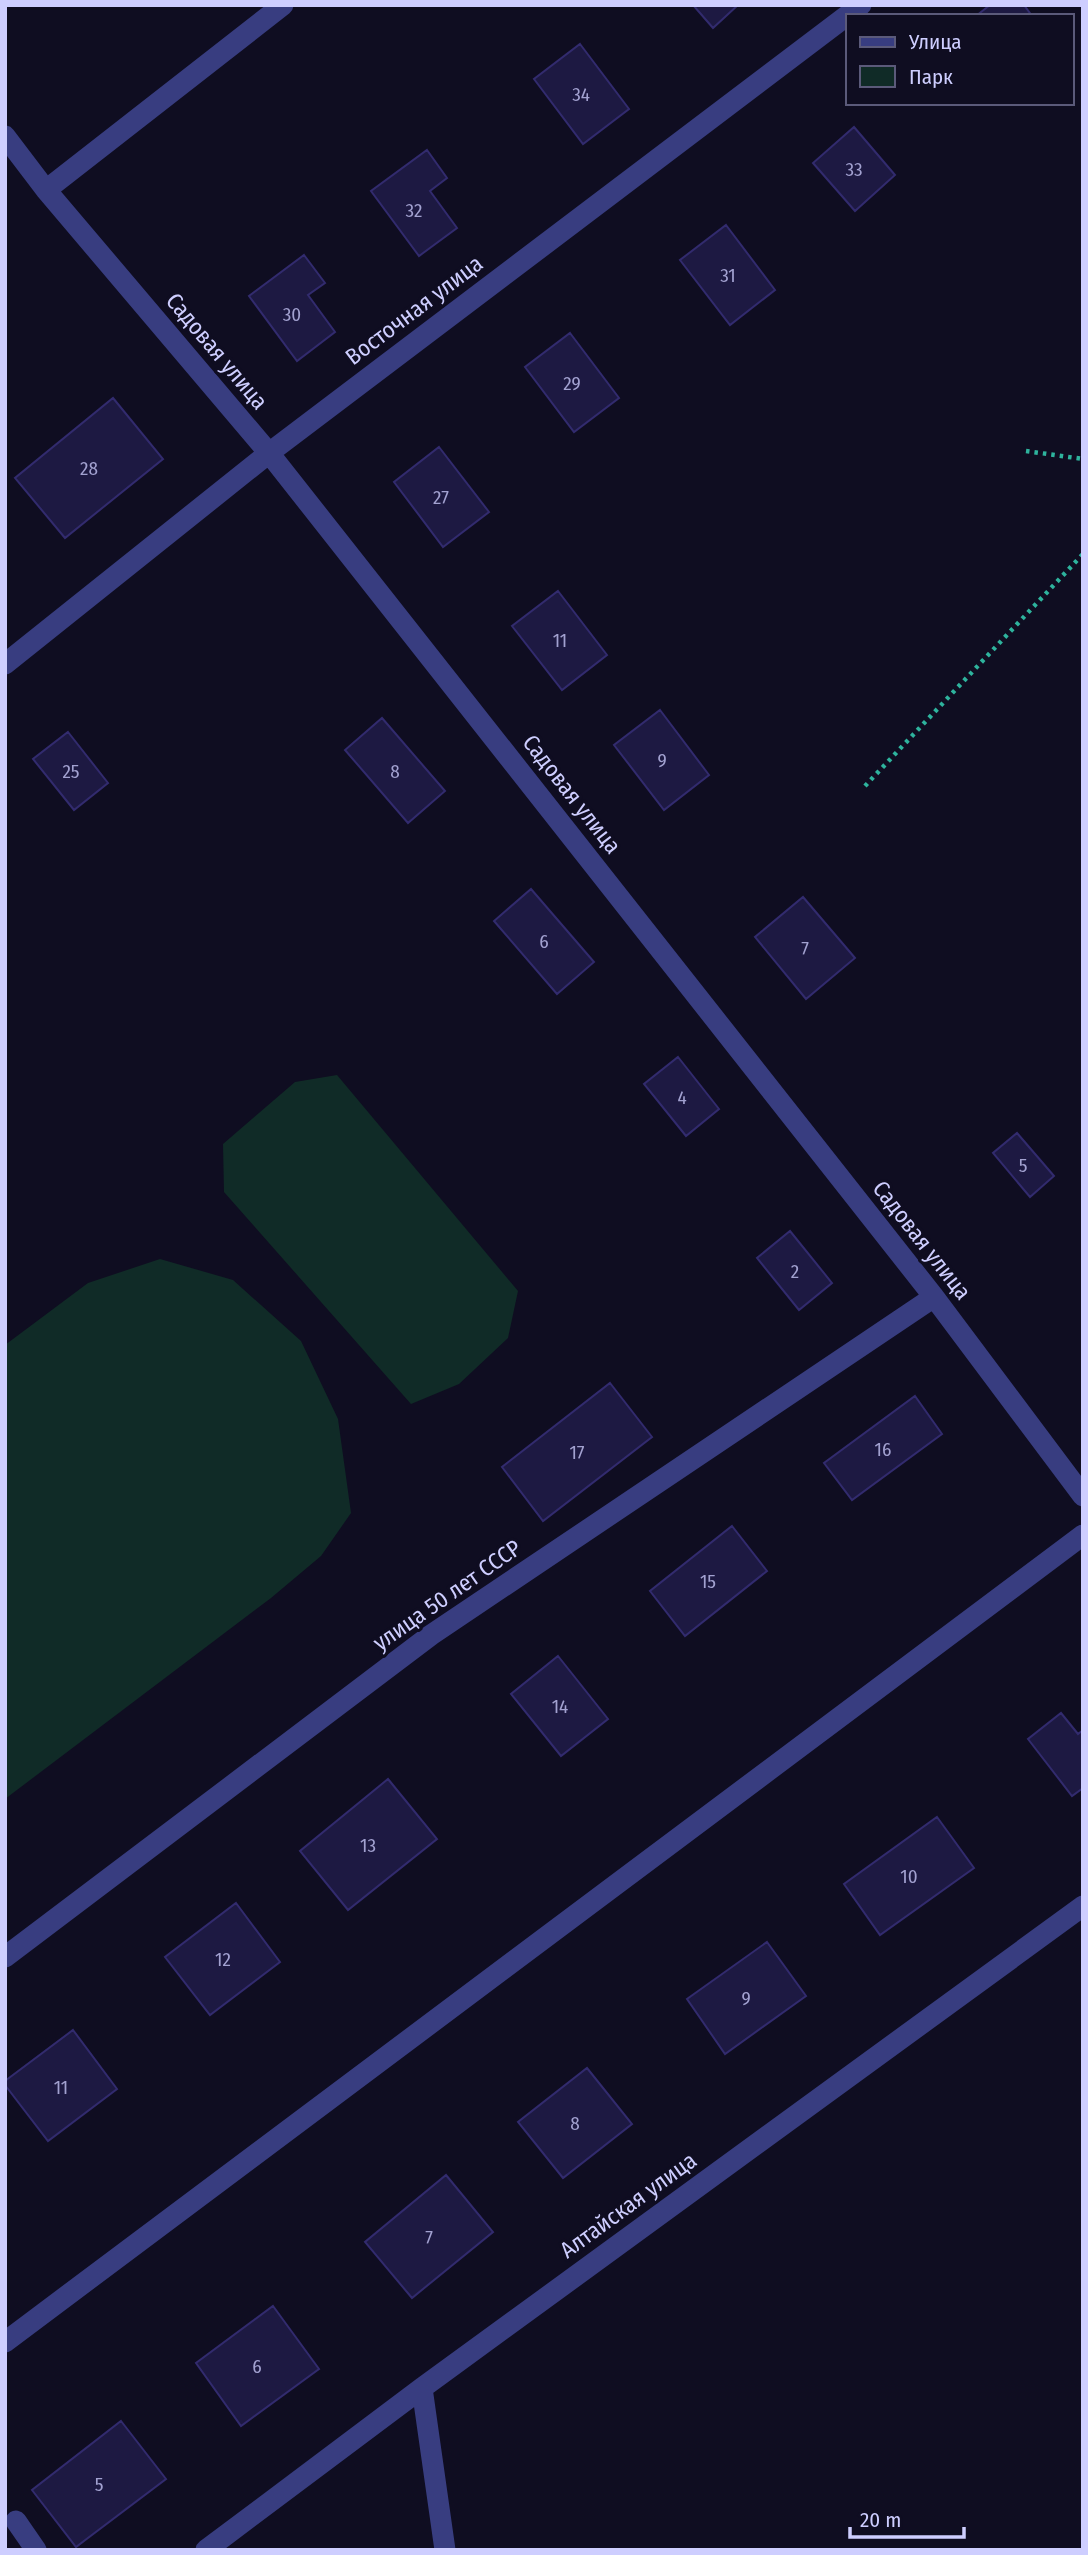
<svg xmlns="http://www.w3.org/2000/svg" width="1088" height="2555" font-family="'Fira Sans Condensed',sans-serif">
<rect width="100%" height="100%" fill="#0f0d21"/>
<!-- green -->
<path fill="#102b27" d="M337,1075L518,1291L508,1338L459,1384L411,1404L224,1192L223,1144L295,1082Z
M160,1259L233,1280L301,1341L338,1419L351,1513L321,1556L271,1598L5,1799V1345L88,1283Z"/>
<!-- building -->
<path fill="#1d1942" stroke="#322b6e" stroke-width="2" d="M693,5H738L713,28Z
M990,5H1024L1032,16H976Z
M580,44L629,109L583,144L534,79Z
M854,127L895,175L855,211L813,163Z
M427,150L447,178L430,191L457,228L419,256L371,191Z
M726,225L775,290L730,325L680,260Z
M304,255L325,283L308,295L335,332L297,361L249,296Z
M570,333L619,398L574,432L525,367Z
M113,398L163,459L65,538L15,478Z
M439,447L489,512L443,547L394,482Z
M558,591L607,655L562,690L512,626Z
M660,710L709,775L664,810L614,745Z
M382,718L445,791L408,823L345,750Z
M68,732L108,783L74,810L33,759Z
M531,889L594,962L557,994L494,921Z
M803,897L855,958L806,999L755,937Z
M678,1057L719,1109L686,1136L644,1084Z
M1017,1133L1054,1176L1030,1197L993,1153Z
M790,1231L832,1283L799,1310L757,1258Z
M610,1383L652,1437L543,1521L502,1467Z
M915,1396L942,1434L852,1500L824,1463Z
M732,1526L767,1571L685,1636L650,1591Z
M558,1656L608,1719L561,1756L511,1694Z
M1061,1713L1078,1734L1083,1730V1788L1072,1796L1028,1739Z
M388,1779L437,1839L348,1910L300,1851Z
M937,1817L974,1868L880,1935L844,1884Z
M236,1903L280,1962L210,2015L165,1957Z
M767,1942L806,1996L725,2054L687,1999Z
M73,2030L117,2089L48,2141L5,2085V2081Z
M587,2068L632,2124L563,2178L518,2122Z
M446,2175L493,2232L412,2298L365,2242Z
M273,2306L319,2369L241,2426L196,2363Z
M121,2421L166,2479L76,2547L32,2490Z"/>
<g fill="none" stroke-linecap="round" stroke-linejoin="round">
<!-- path -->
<path stroke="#2eb39d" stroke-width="4.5" stroke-dasharray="3.5 5" stroke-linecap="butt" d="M1026,451L1083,459
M865,786L1083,554"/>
<!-- minor -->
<path stroke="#383d80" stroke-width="21" d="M5,136L46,190L269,453L934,1297L1083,1496
M46,190L283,5
M5,664L269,453L861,5
M5,1957L431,1635L934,1297
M5,2342L1083,1535
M422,2388L445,2550
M16,2521L36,2550
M206,2550L422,2388L1083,1906"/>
</g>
<g text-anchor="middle" stroke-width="6" stroke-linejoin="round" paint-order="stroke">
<!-- number labels -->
<g font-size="19" fill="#a2a1d0">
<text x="581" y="101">34</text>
<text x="854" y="176">33</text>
<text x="414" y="217">32</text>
<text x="728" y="282">31</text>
<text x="292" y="321">30</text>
<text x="572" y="390">29</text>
<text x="89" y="475">28</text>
<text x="441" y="504">27</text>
<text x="560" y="647">11</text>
<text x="662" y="767">9</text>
<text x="71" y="778">25</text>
<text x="395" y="778">8</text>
<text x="544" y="948">6</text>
<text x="805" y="955">7</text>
<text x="682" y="1104">4</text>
<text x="1023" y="1172">5</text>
<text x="795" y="1278">2</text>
<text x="883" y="1456">16</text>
<text x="577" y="1459">17</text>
<text x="708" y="1588">15</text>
<text x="560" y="1713">14</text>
<text x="368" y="1852">13</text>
<text x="909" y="1883">10</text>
<text x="223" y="1966">12</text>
<text x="746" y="2005">9</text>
<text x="61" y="2094">11</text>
<text x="575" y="2130">8</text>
<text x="429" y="2244">7</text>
<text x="257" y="2373">6</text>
<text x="99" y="2491">5</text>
</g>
<!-- street labels -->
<g font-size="23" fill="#ceceff" stroke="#0f0d21">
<text transform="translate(414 310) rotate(-37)" y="8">Восточная улица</text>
<text transform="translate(217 351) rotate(50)" y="8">Садовая улица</text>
<text transform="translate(572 794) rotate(52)" y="8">Садовая улица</text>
<text transform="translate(922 1240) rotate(52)" y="8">Садовая улица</text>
<text transform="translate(447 1595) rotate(-35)" y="8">улица 50 лет СССР</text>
<text transform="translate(628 2205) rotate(-36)" y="8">Алтайская улица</text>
</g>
</g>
<!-- border -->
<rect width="1088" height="2555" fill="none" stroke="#ceceff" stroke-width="14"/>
<!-- legend -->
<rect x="846" y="14" width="228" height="91" fill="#0f0d21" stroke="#5b5a7a" stroke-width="2"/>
<rect x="860" y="37" width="35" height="10" fill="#383d80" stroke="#5b5a7a" stroke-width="2"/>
<text x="909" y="49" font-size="21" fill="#ceceff">Улица</text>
<rect x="860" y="66" width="35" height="21" fill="#102b27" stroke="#5b5a7a" stroke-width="2"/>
<text x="909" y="84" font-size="21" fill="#ceceff">Парк</text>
<!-- scale -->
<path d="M850 2527v10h114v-10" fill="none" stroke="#ceceff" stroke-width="3.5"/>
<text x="860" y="2527" font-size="21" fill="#ceceff" stroke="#0f0d21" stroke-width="5" paint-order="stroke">20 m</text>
</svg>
